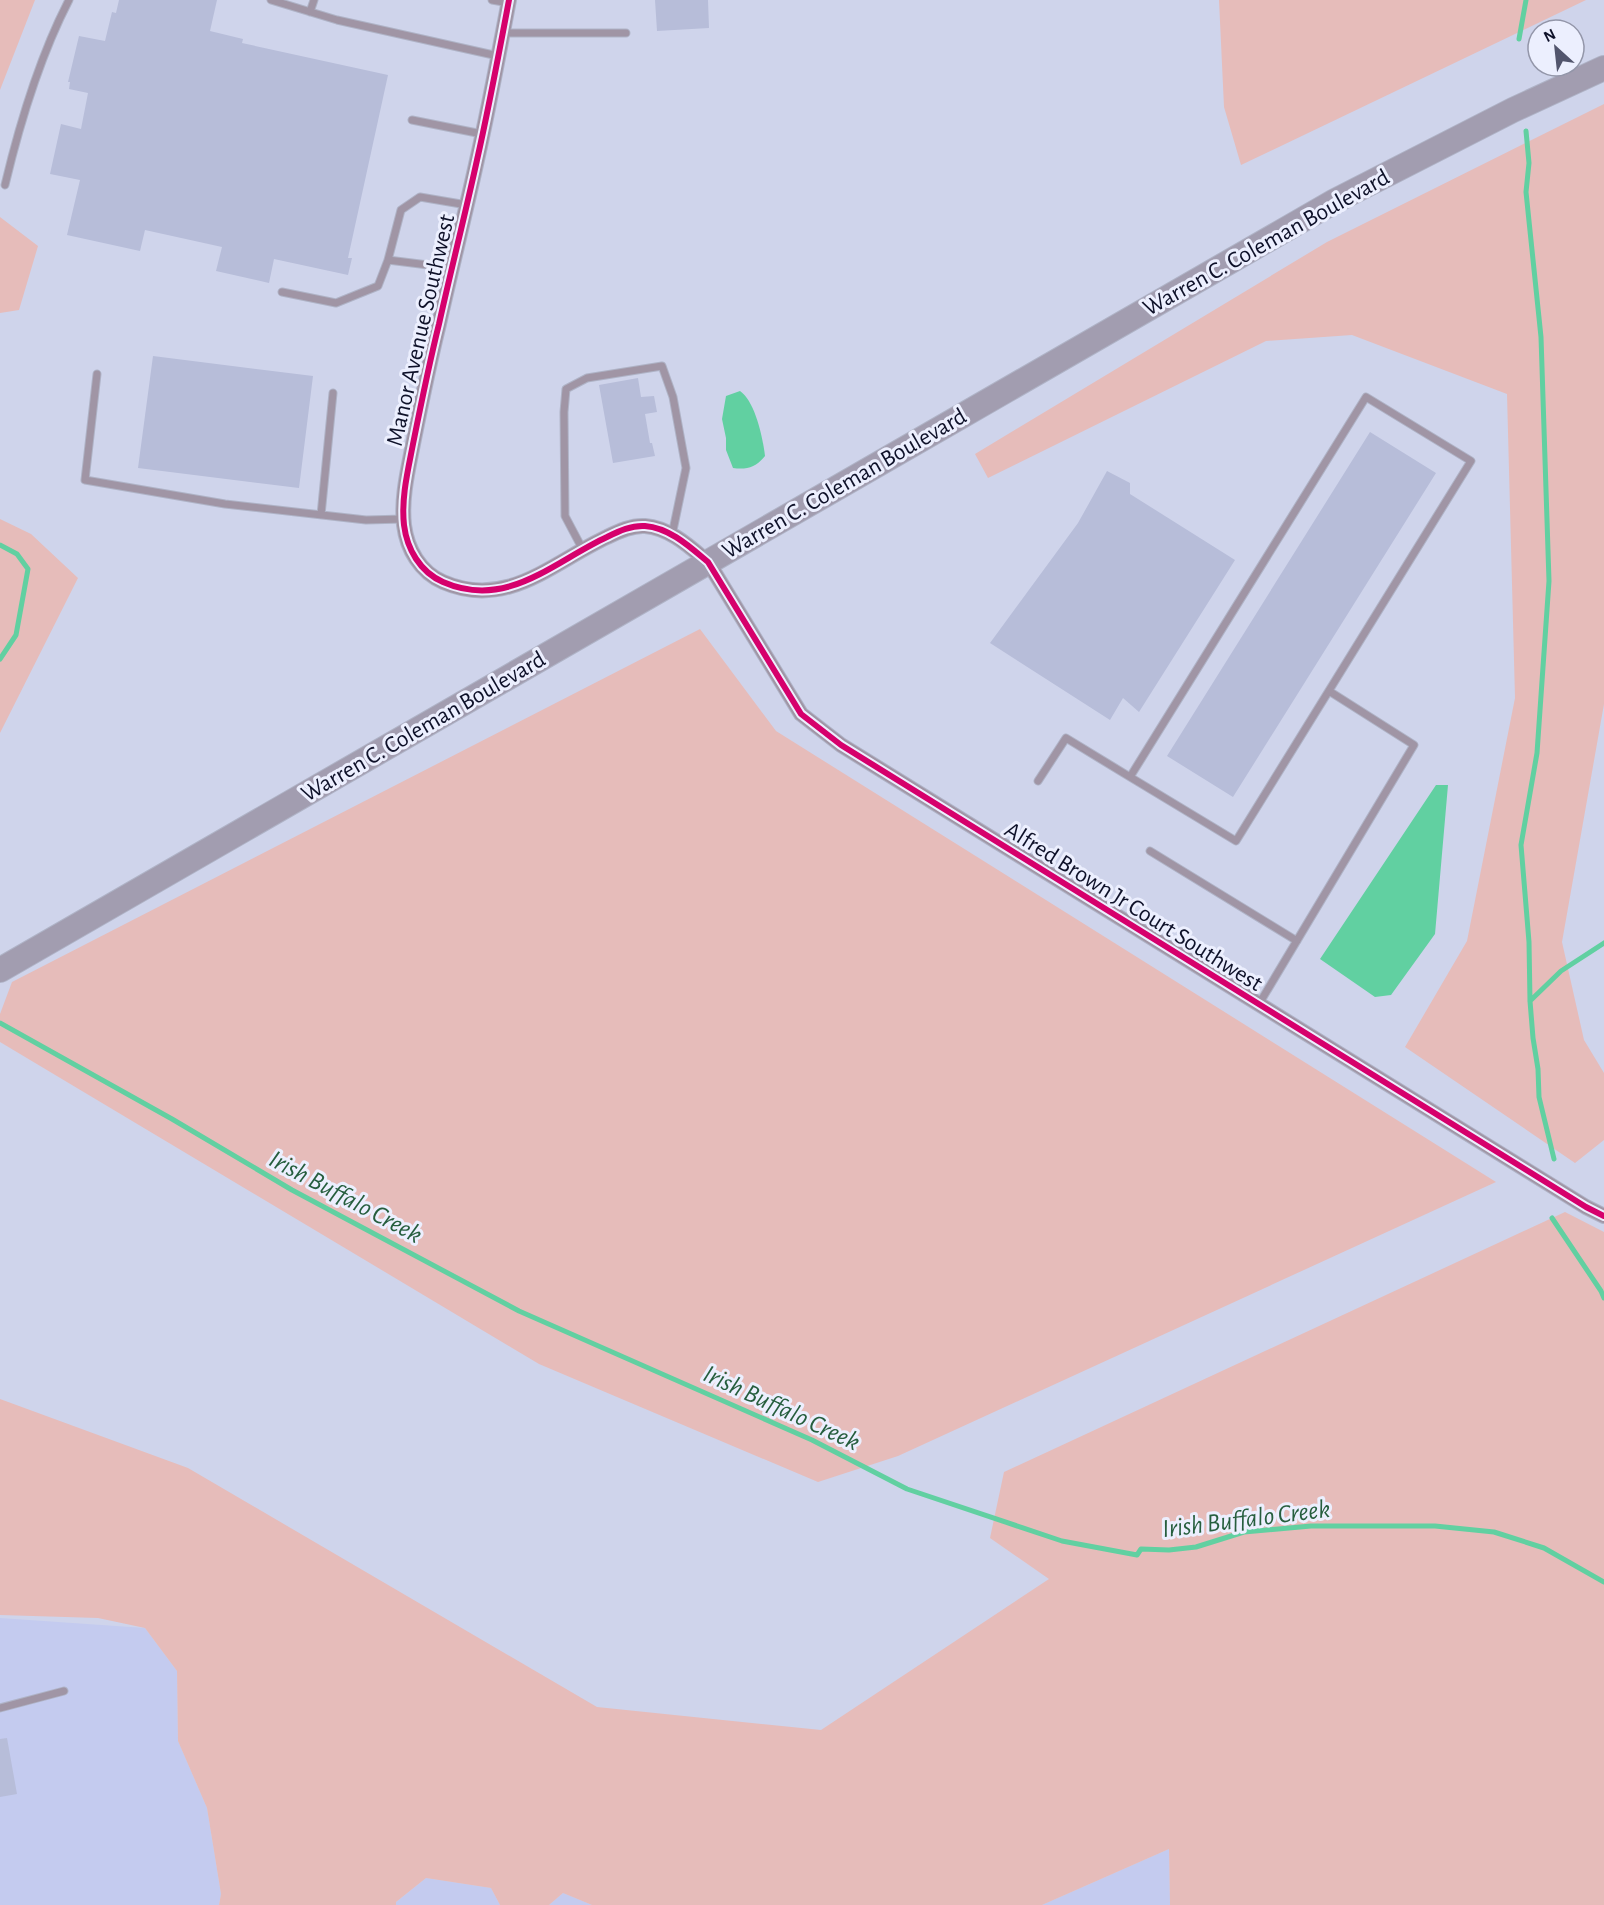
<svg xmlns="http://www.w3.org/2000/svg" width="1604" height="1905" font-family="'Alegreya Sans',sans-serif">
<rect width="100%" height="100%" fill="#cfd4eb"/>
<!-- built -->
<path fill="#c4cbef" d="M0,1618L145,1628L177,1671L178,1741L207,1808L221,1894L219,1905H0Z
M1169,1849L1170,1905H1042Z
M426,1878L491,1888L500,1905H396V1902Z
M563,1893L592,1905H549Z"/>
<!-- green -->
<path fill="#e6bcba" d="M0,0H35L0,90Z
M1219,0H1586L1241,165L1224,107Z
M1604,104V704L1562,942L1584,1040L1604,1073V1140L1575,1163L1405,1047L1467,941L1515,698L1507,394L1352,335L1266,341L988,478L975,454L1327,242Z
M0,217L38,246L19,310L0,313Z
M0,519L31,534L78,578L0,733Z
M700,629L776,731L1496,1182L898,1456L818,1482L539,1364L0,1042V1014L12,982Z
M1565,1212L1604,1232V1905H1170L1169,1849L1042,1905H592L563,1893L549,1905H500L491,1888L426,1878L396,1902V1905H219L221,1894L207,1808L178,1741L177,1671L145,1628L98,1618L0,1615V1399L188,1468L597,1707L821,1730L1049,1579L990,1538L1004,1472Z"/>
<!-- water -->
<path fill="#61d0a1" d="M740,391C755,401 763,438 765,456C756,467 747,470 733,468L726,450V438L722,419L726,396Z
M1436,785H1448L1435,934L1391,995L1375,997L1320,959Z"/>
<g fill="none" stroke-linecap="round" stroke-linejoin="round">
<!-- stream -->
<path stroke="#61d0a1" stroke-width="5" d="M1519,39L1526,0
M1526,131L1529,163L1526,192L1541,337L1549,581L1537,753L1521,845L1529,942L1530,1001L1533,1038L1538,1069L1539,1097L1554,1159
M0,545L17,554L28,569L16,635L0,659
M1530,1001L1561,971L1604,943
M0,1023L172,1119L292,1190L519,1311L812,1440L907,1489L1062,1541L1137,1555L1141,1549L1169,1550L1196,1547L1244,1532L1311,1526H1435L1494,1532L1544,1548L1604,1582
M1552,1218L1601,1291L1604,1298"/>
</g>
<!-- building -->
<path fill="#b7bdd9" d="M119,0H217L210,31L243,39L242,43L388,75L348,258H352L348,275L274,259L269,283L216,271L222,247L145,230L140,251L67,235L80,180L50,174L61,124L81,129L88,93L69,89L70,82H68L79,36L105,41L112,12L116,13Z
M655,0H708L709,28L657,31Z
M153,356L313,376L299,488L138,468Z
M638,378L641,397L654,396L657,412L645,414L650,443H652L655,456L613,463L599,385Z
M1370,432L1436,473L1233,797L1167,756Z
M1107,471L1130,483V494L1235,560L1139,712L1123,698L1110,720L990,643L1078,523Z
M7,1738L17,1794L0,1797V1739Z"/>
<g fill="none" stroke-linecap="round" stroke-linejoin="round">
<defs>
<path id="lane" d="M271,0L337,20L498,56
M492,0L509,3
M310,12L314,0
M503,33H626
M412,120L482,134
M5,185C20,122 39,58 69,0
M452,268L388,260L401,210L420,197L467,205
M282,292L336,303L378,286L388,260
M97,374L85,480L225,504L366,520L404,519
M1366,397L1471,461L1236,841L1130,777Z
M321,515L333,393
M583,550L565,516L564,412L566,389L587,378L662,366L673,397L686,468L672,535
M1038,781L1066,738L1130,777
M1150,851L1297,941
M1259,1004L1414,745L1329,691
M0,1708L64,1691"/>
<path id="street" d="M509,0C499,53 489,107 477,160C465,215 451,270 439,324C429,364 421,404 413,444C408,470 401,498 404,525C407,549 420,572 443,582C507,610 553,562 607,537C619,531 632,525 645,526C670,528 690,547 708,562L801,714L841,745L1586,1207L1604,1216"/>
<path id="highway" d="M0,970L1335,201L1513,110L1604,68"/>
</defs>
<!-- lane casing -->
<use href="#lane" stroke="#afb3c6" stroke-width="9"/>
<!-- street casing -->
<use href="#street" stroke="#afb3c6" stroke-width="16"/>
<!-- highway casing -->
<use href="#highway" stroke="#afb3c6" stroke-width="26"/>
<!-- lane -->
<use href="#lane" stroke="#a095a5" stroke-width="7"/>
<!-- street -->
<use href="#street" stroke="#a095a5" stroke-width="14"/>
<!-- highway -->
<use href="#highway" stroke="#a29db0" stroke-width="24"/>
<defs>
<path id="cycleway" d="M509,0C499,53 489,107 477,160C465,215 451,270 439,324C429,364 421,404 413,444C408,470 401,498 404,525C407,549 420,572 443,582C507,610 553,562 607,537C619,531 632,525 645,526C670,528 690,547 708,562L801,714L841,745L1586,1207L1604,1216"/>
</defs>
<!-- cycleway casing -->
<use href="#cycleway" stroke="#eceffe" stroke-width="10"/>
<!-- cycleway -->
<use href="#cycleway" stroke="#d6006c" stroke-width="6"/>
</g>
<g text-anchor="middle" stroke-width="6" stroke-linejoin="round" paint-order="stroke">
<!-- street labels -->
<g font-size="24" fill="#0e1129" stroke="#eceffe">
<text transform="translate(1266 242) rotate(-29)" y="8">Warren C. Coleman Boulevard</text>
<text transform="translate(420 330) rotate(-77)" y="8">Manor Avenue Southwest</text>
<text transform="translate(844 483) rotate(-30)" y="8">Warren C. Coleman Boulevard</text>
<text transform="translate(423 726) rotate(-30)" y="8">Warren C. Coleman Boulevard</text>
<text transform="translate(1134 906) rotate(32)" y="8">Alfred Brown Jr Court Southwest</text>
</g>
<!-- water labels -->
<g font-size="26" font-style="italic" fill="#265e3e" stroke="#eceffe">
<text transform="translate(346 1196) rotate(28)" y="9">Irish Buffalo Creek</text>
<text transform="translate(782 1407) rotate(25)" y="9">Irish Buffalo Creek</text>
<text transform="translate(1246 1518) rotate(-7)" y="9">Irish Buffalo Creek</text>
</g>
</g>
<!-- north arrow -->
<g transform="translate(1556 48) rotate(333)"><circle r="28" fill="#eceffe" stroke="#9396a9" stroke-width="1.5"/>
<path d="M0-4.5L10 22L0 15L-10 22Z" fill="#52556d"/>
<text y="-9" font-size="16" font-weight="bold" text-anchor="middle" fill="#0e1129">N</text>
</g>
</svg>
